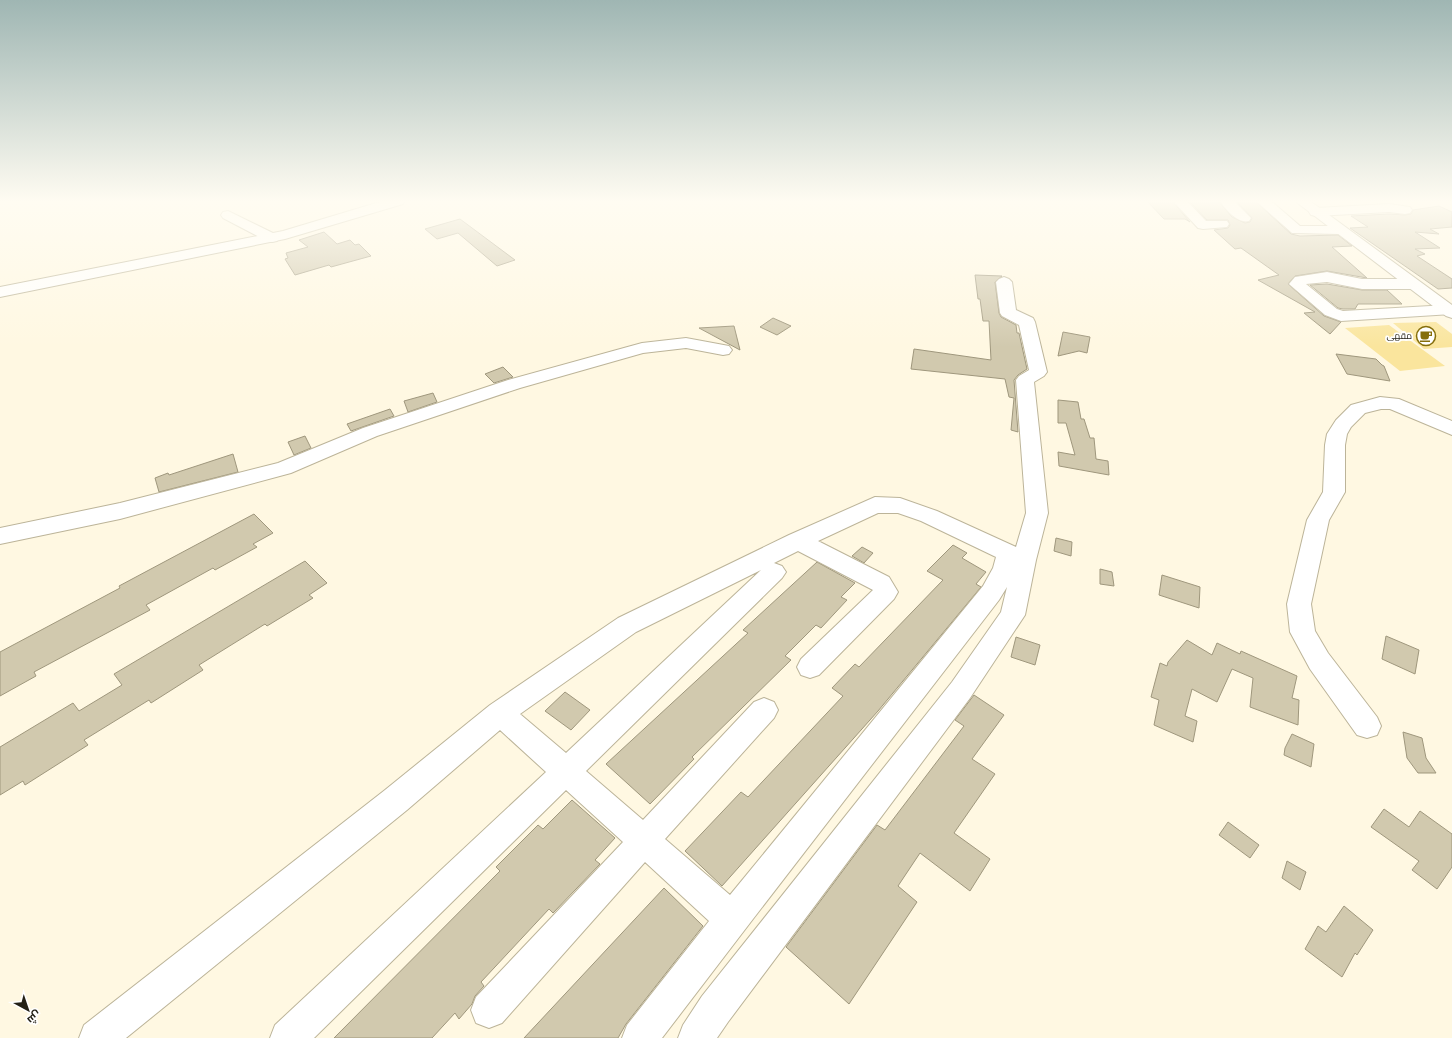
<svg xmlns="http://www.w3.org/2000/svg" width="1452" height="1038" font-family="'Public Sans',Cairo,sans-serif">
<rect width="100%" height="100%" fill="#fff8e2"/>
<!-- green -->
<path fill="#fae59d" d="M1436,322L1452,334V347L1424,349L1393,323Z
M1389,325L1445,366L1400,371L1345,328Z"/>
<!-- building -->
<path fill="#d1c9ae" stroke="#9f977d" d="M1147,201H1172L1190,222L1185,219H1164Z
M1189,201L1219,202L1232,217L1245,223L1250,222L1252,218L1237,202L1255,201L1291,234L1300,236L1338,235L1352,246L1332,247L1367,278L1327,271L1295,276L1288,284L1324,316L1341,322L1330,334L1304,313L1315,312L1258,280L1279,275L1241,248L1235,249L1214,230L1228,228L1230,225L1228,220H1207Z
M1439,206L1452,212V227L1430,229L1439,234L1415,232L1440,248L1415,249L1425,254L1417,256L1452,279V288L1438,289L1350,228L1368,227L1351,216L1389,214L1405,215L1411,214L1413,210Z
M460,219L515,260L497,266L458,233L437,239L425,229Z
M324,232L337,244L350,240L355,245L359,244L371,256L331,267L329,265L295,275L285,259L288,258L286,253L308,247L299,240Z
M975,275L1002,276L995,282L999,313L1001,317L1016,325L1017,333H1019L1027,369L1018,375L1014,380L1018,432L1011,430L1014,398L1009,397L1005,379L911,369L914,349L991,360L989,321H983L980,299H978Z
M1327,284L1362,290H1387L1402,304H1358L1355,309H1343L1338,308L1310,285Z
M773,318L791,326L777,335L760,327Z
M734,326L740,350L699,328Z
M1063,332L1090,337L1087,353L1079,351L1058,356Z
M1336,354L1376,359L1382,365L1384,366L1390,381L1347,374Z
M503,367L513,377L494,383L485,374Z
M433,393L437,402L408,412L404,401Z
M1058,400L1078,402L1081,419H1084L1090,438H1094L1096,459L1108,461L1109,475L1059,466L1058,452L1075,455L1066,423H1058Z
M390,409L394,416L351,431L347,424Z
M305,436L311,448L294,455L288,442Z
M233,454L238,472L159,492L155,478L168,473L169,475Z
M254,514L273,533L253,544L257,547L215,570L213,568L146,605L150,610L34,672L36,676L0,696V652L120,588L119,586Z
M1056,538L1072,542L1071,556L1054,551Z
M953,545L967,553L962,558L986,572L976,584L981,587L878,711L722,886L685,851L741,792L748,797L843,696L832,688L855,664L859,667L943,580L927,571Z
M862,547L873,553L864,563L852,556Z
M305,561L327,583L309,595L313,598L267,626L265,624L199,665L203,670L151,703L149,700L84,740L88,745L25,785L23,781L0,795V747L73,703L79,711L122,685L114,674Z
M817,562L855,583L841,597L847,600L821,628L816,625L785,656L791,660L692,757L694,759L650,804L606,764L748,633L743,630Z
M1100,569L1112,572L1114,586L1100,584Z
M1162,575L1200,587L1199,608L1159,595Z
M1386,636L1419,650L1415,674L1382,659Z
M1016,637L1040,645L1035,665L1011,657Z
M1187,640L1212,655L1217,643L1240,654L1241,651L1297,676L1292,698L1299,700L1298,725L1250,707L1253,678L1232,669L1217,702L1192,689L1185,716L1197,721L1193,742L1154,725L1159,700L1151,697L1160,663L1167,666L1168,662Z
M565,692L590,710L571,730L545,711Z
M974,695L1004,715L972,759L995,774L954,833L990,859L970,891L920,853L898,886L917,902L849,1004L786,947L877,825L885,830L964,726L955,720Z
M1403,732L1422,738L1426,758L1436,773H1418L1407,758Z
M1292,734L1314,744L1311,767L1284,755L1285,748Z
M572,800L615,838L595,860L600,864L553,913L549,909L481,982L484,986L475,996L472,1004L459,1019L455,1013L432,1038H334L500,871L496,867L538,825L543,829Z
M1384,809L1409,827L1420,811L1452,834V867L1437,889L1412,870L1419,861L1371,827Z
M1228,822L1259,845L1250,858L1219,835Z
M1287,861L1306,872L1300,890L1282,878Z
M664,888L703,926L626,1024L618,1038H524Z
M1344,906L1373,930L1357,955L1355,953L1342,977L1305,949L1318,926L1326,932Z"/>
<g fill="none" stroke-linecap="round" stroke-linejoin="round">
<defs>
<path id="minor" d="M1173,201H1187L1206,221H1227L1229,224L1227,227L1203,229L1198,228Z
M1220,201H1234L1251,218L1249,221C1238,224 1226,210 1220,201Z
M1256,201H1271L1300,226H1339L1344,227L1346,230L1344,233L1339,234L1292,233Z
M1389,204L1410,207L1412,210L1410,213L1405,214L1389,212L1316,216L1311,215L1309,212L1311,209L1316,208Z
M228,211L277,235L279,238L277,241L272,242L267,241L223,218L221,215L223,212Z
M1327,272L1362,279H1411L1416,281L1419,284L1416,287L1411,289H1362L1327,282L1306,284L1337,309L1343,311L1448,305L1452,306V314L1341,321L1325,315L1289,284L1295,277Z
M1004,277L1009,279L1012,282L1016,310L1033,318L1035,322L1047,372L1044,376L1034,382L1048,513L1036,560L1025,615L970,698L728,1022L717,1038H678L683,1025L702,996L952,682L1001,612L1007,587L999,600L753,919L662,1038H622L627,1025L709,921L645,862L502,1023L489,1028L476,1023L471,1010L476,997L623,842L566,790L314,1038H270L275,1025L546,772L500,730L407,810L126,1038H79L84,1025L385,790L490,705L618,618L789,535L875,497L900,498L937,511L1016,547L1026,513L1016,380L1019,376L1029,370L1019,325L1002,316L1000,313L996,282L999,279ZM878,513H898L921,521L996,557L993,568L983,586L730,895L665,839L774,718L778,710L774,702L764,698L754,702L643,820L586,771L782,578L786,572L782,566L774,563L798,551L873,590L801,659L797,667L801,675L810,678L819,675L894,599L898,592L889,577L818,541ZM761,570L566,753L520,714L636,632Z
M686,338L729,346L732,350L729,354L723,355L686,348L643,353L520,388L377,436L291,473L120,519L0,544V528L120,503L278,463L363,428L508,380L642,343Z
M1380,397L1399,399L1452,421V435L1390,409H1381L1365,413L1351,427L1347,434L1345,445V492L1329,520L1311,604L1315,631L1328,653L1377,717L1381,726L1377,735L1367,738L1357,735L1310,669L1290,632L1287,604L1307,520L1323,492L1325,445L1327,434L1336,420L1351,405Z"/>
<path id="major" d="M383,201H404L403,204L285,239L0,297V287L283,231Z
M1295,201H1310L1452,305V318L1446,316Z"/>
</defs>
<!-- minor casing -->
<use href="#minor" stroke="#bcb499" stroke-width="2"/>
<!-- major casing -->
<use href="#major" stroke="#bcb499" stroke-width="2"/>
<!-- minor -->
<use href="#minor" fill="#fff" fill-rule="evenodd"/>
<!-- major -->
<use href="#major" fill="#fff" fill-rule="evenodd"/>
</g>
<!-- sky -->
<linearGradient id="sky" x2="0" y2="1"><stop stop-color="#9fb6b3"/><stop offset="0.58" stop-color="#fffcf2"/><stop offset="1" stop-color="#fffcf2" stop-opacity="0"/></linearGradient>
<rect width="1452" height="347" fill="url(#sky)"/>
<!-- icons -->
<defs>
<symbol id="cafe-ring" viewBox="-11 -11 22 22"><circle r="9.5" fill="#fff" stroke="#856e0c" stroke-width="1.5"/><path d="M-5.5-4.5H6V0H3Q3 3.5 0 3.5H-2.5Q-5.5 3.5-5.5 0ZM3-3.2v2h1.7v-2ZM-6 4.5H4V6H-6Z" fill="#856e0c"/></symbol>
</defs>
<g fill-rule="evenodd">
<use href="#cafe-ring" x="1415" y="325" width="22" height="22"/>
</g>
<g text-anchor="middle" stroke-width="3.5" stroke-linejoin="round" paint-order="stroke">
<!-- far-poi labels -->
<g font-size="9" fill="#232016" stroke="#fff" text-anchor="end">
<text x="1412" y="339">مقهى</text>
</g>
</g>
<!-- north arrow -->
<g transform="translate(28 1010) rotate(140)" stroke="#ffffff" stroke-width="3" paint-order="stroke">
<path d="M0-3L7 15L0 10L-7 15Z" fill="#232016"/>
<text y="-6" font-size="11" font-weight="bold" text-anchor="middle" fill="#232016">ش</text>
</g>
</svg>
